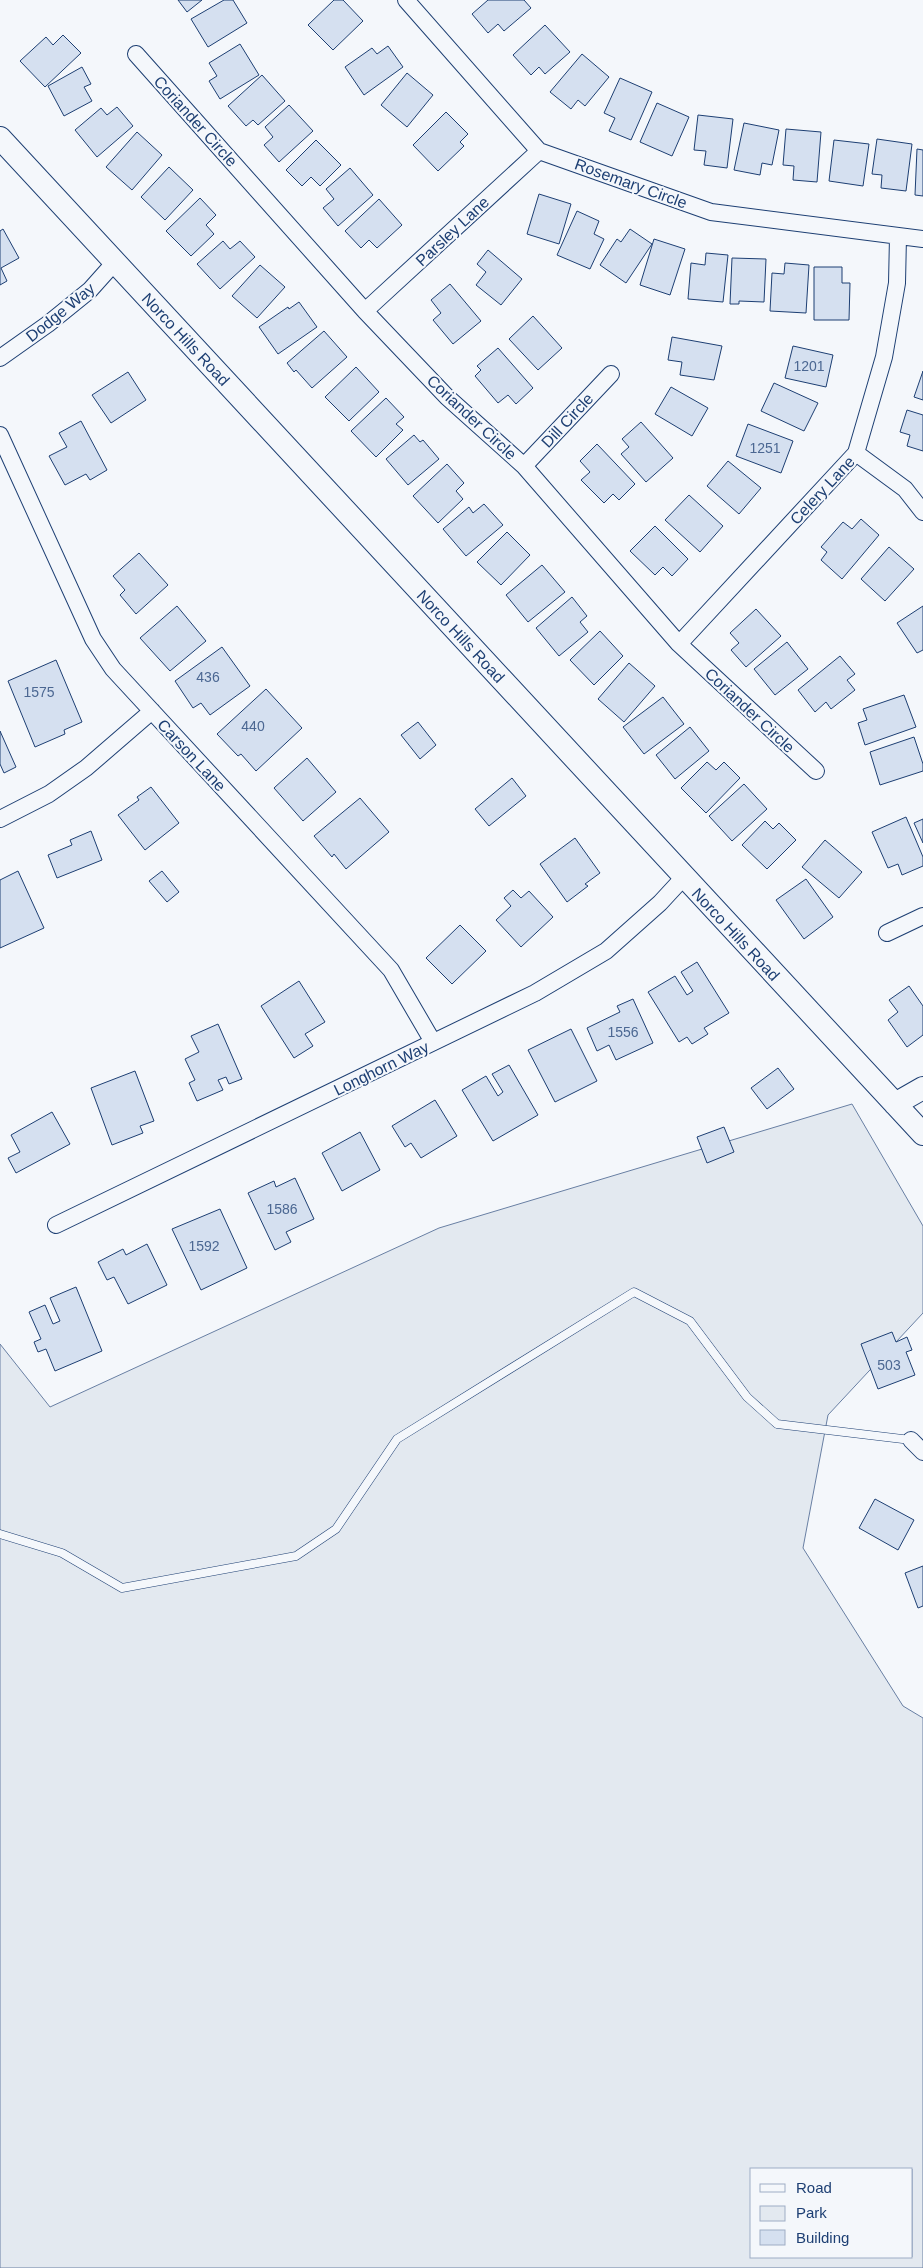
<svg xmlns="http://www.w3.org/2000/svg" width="923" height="2268" font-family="Helvetica,sans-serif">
<rect width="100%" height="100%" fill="#f4f7fb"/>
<!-- green -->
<path fill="#e3e9f0" stroke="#687fa3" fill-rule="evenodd" d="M852,1104L923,1226V1313L828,1415L803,1548L903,1706L923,1718V2268H0V1344L50,1407L439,1228ZM752,2169H912V2257H752Z"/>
<!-- building -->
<path fill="#d5e0f0" stroke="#1d3f73" d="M178,0H202L187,12Z
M224,0H233L247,23L208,47L191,19Z
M334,0H343L363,21L333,50L308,25Z
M488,0H524L531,8L504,31L498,24L488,33L472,14Z
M545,25L570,52L545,74L539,67L531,75L513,55Z
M63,35L81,53L45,87L20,61L46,37L53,45Z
M240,44L259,75L220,99L209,81L217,76L209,63Z
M388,46L403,67L364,95L345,67L372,48L377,54Z
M582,54L609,77L585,106L578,100L571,109L550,92Z
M82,67L91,84L84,87L92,101L64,116L48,86Z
M407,73L433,95L407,127L381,105Z
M262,75L285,101L258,125L253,120L246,126L228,106Z
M620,78L652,92L631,140L609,131L615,118L604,113Z
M657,103L689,117L672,156L640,142Z
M289,105L313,131L279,162L264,145L273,137L265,127Z
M117,107L133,126L97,157L75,130L101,108L107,115Z
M446,112L468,134L460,142L464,146L438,171L413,145Z
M698,115L733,119L727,168L704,165L706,151L694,150Z
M744,123L779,130L772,165L762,163L760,175L734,170Z
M786,129L821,132L817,182L793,180L794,166L783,165Z
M137,132L162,155L132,190L106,167Z
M877,139L912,144L906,191L881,188L882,175L872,174Z
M316,140L341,165L320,186L311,177L302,186L286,170Z
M834,140L869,144L863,186L829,181Z
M917,149L923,150V196L915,195Z
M169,167L193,190L165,220L141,197Z
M350,168L373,195L338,226L323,208L334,199L326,189Z
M539,194L571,204L559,244L527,234Z
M200,198L216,215L206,225L214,234L191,256L166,231Z
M379,199L402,225L377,248L369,240L361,248L345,231Z
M577,211L599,221L594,234L604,239L590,269L557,255Z
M3,229L19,258L1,268L7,281L0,285V231Z
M630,229L652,244L626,283L600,265L617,239L621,242Z
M654,239L685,249L670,295L640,285Z
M223,241L230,249L240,241L255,257L220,289L197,264Z
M488,250L522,279L501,305L476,285L486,272L477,264Z
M706,253L728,255L723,302L688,299L691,263L705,265Z
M732,258L766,259L764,302L739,301V304H730Z
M785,263L809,265L806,313L770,311L772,273L784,274Z
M260,265L285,287L257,318L232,296Z
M814,267H842V283H850L849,320H814Z
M450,284L481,321L453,344L433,320L441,313L431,300Z
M299,302L317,327L278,354L259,327L288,307L289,309Z
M533,316L562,348L538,370L509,339Z
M324,331L347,357L312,388L296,370L294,372L287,363Z
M672,337L722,346L714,380L680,375L682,362L668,360Z
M793,346L833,355L826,387L785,378Z
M498,348L533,388L516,404L508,395L498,403L475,376L481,370L477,366Z
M356,367L379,392L349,421L325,397Z
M923,371V400L914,397Z
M128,372L146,400L111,423L92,395Z
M774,383L818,403L804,431L761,411Z
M671,387L708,408L692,436L655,414Z
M386,398L404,417L396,424L403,430L376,457L351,431Z
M907,410L923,415V451L907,446L910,435L900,432Z
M81,421L107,470L90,480L86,474L65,485L49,456L67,447L59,433Z
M641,422L673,458L646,482L621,454L629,447L622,439Z
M748,424L793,441L781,473L736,456Z
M414,435L420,442L423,440L439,459L408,485L386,459Z
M597,444L635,484L619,500L613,494L604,503L581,480L590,472L580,461Z
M728,461L761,488L739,514L707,486Z
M447,464L464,483L456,491L463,499L438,523L413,496Z
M689,495L723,526L700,552L665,520Z
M484,504L503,525L466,556L443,529L469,507L473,513Z
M861,519L879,535L842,579L821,560L827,552L821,547L843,522L852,529Z
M655,526L688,559L672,576L663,567L655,575L630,551Z
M507,532L530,555L501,585L477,562Z
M889,547L914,569L885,601L861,579Z
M139,553L168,585L136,614L120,595L125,590L113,576Z
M542,565L565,592L528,622L506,595Z
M572,597L587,616L580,622L588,632L559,656L536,628Z
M177,606L206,641L170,671L140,638Z
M923,606V650L917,653L897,623Z
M756,609L781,636L746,667L731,650L739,643L730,633Z
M600,631L623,656L594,685L570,660Z
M787,642L808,669L775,695L754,669Z
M222,647L250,686L210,715L201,703L193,708L175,681Z
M840,656L855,674L847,680L855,690L831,709L826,702L815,712L798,690Z
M56,660L82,722L64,730L65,734L35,747L8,681Z
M629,663L655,686L624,722L598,699Z
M266,689L302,728L256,771L241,754L238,756L217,734Z
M904,695L916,727L865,745L858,723L867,720L863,709Z
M663,697L684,724L644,754L623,727Z
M418,722L436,745L420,759L401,735Z
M690,727L709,751L675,779L656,755Z
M0,731L16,767L4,773L0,764Z
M914,737L923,764V771L880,785L870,752Z
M307,758L336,792L303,821L274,788Z
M707,762L716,770L724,762L740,778L706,813L681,788Z
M512,778L526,796L489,826L475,809Z
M744,784L767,809L732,841L709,816Z
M151,787L179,823L145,850L118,815L139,800L137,797Z
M360,798L389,832L346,869L334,854L332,857L314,836Z
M906,817L923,857V866L902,875L898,864L888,868L872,832Z
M923,819V843L914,823Z
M765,821L773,829L779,823L796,840L767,869L742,845Z
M91,831L102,860L57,878L48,855L72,845L70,840Z
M575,838L600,873L585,884L588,886L567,902L540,864Z
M825,840L862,872L839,898L802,867Z
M18,871L44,928L0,948V880Z
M162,871L179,892L167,902L149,881Z
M806,879L833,917L804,939L776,900Z
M513,890L521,898L529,891L553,917L521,947L496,920L511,906L504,898Z
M460,925L486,951L452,984L426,958Z
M697,962L729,1013L704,1028L708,1034L692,1044L687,1037L679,1042L648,992L675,976L687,995L693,991L681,972Z
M299,981L325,1022L305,1034L313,1046L294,1058L261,1006Z
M909,986L923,1006V1035L907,1047L888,1020L898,1012L889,1000Z
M633,999L653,1043L616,1060L609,1045L597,1051L587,1028L620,1012L617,1006Z
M218,1024L242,1079L229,1084L226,1077L218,1080L223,1090L197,1101L189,1083L195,1080L185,1059L199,1052L191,1036Z
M571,1029L597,1081L555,1102L528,1050Z
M509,1065L538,1115L493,1141L462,1090L486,1076L498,1096L503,1092L492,1074Z
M778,1068L794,1089L767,1109L751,1088Z
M135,1071L154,1121L140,1126L143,1133L112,1145L91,1088Z
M435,1100L457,1136L421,1158L411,1143L405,1147L392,1126Z
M52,1112L70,1144L16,1173L8,1158L20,1152L11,1135Z
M724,1127L734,1152L707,1163L697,1137Z
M360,1132L380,1170L342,1191L322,1153Z
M295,1178L314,1219L286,1232L291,1242L275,1250L248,1193L274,1181L276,1187Z
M220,1209L247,1268L201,1290L172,1229Z
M147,1244L167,1285L128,1304L114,1277L107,1280L98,1262L123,1249L126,1255Z
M76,1287L102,1351L55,1371L46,1349L38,1352L34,1342L41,1339L29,1312L45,1305L53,1324L60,1321L50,1298Z
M892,1332L896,1342L907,1337L912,1350L906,1352L915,1375L878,1389L861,1344Z
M875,1499L914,1520L898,1550L859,1528Z
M923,1566V1606L918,1608L905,1573Z"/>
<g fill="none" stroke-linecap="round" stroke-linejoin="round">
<defs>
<path id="lane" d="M0,1534L62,1553L122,1588L296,1556L336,1529L397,1439L634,1292L690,1321L747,1397L777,1424L911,1440"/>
<path id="street" d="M406,0L539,151L711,212L923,239
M136,54L365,311L447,397L524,466L679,644L816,771
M365,311L539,151
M0,358L48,324L90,290L115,262
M0,435L93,639L113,669L391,970L433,1042
M856,453L905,489L923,512
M524,466L611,374
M679,644L856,453L884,357L897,283L898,237
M0,819L49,794L86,768L152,711
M887,933L923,916
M56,1225L535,993L606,951L660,903L684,877
M911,1440L923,1452"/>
<path id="secondary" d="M0,138L923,1134
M895,1104L923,1088"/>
</defs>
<!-- lane casing -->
<use href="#lane" stroke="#1d3f73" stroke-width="9"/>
<!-- street casing -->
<use href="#street" stroke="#1d3f73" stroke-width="18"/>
<!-- secondary casing -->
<use href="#secondary" stroke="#1d3f73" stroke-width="24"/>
<!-- lane -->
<use href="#lane" stroke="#f4f7fb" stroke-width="8"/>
<!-- street -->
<use href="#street" stroke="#f4f7fb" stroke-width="16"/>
<!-- secondary -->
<use href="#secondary" stroke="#f4f7fb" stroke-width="22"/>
</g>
<g text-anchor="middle" stroke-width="4" stroke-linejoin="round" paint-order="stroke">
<!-- number labels -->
<g font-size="14" fill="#4b6792">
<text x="809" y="371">1201</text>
<text x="765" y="453">1251</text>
<text x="208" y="682">436</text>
<text x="39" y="697">1575</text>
<text x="253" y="731">440</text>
<text x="623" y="1037">1556</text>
<text x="282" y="1214">1586</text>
<text x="204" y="1251">1592</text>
<text x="889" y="1370">503</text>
</g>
<!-- street labels -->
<g font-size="16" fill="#1d3f73" stroke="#f4f7fb">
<text transform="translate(196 121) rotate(48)" y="6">Coriander Circle</text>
<text transform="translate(631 183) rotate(20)" y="6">Rosemary Circle</text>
<text transform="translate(452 231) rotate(-43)" y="6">Parsley Lane</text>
<text transform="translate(60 312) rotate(-39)" y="6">Dodge Way</text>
<text transform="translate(186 339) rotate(47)" y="6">Norco Hills Road</text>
<text transform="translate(472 417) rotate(43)" y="6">Coriander Circle</text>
<text transform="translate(567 420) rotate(-47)" y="6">Dill Circle</text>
<text transform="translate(822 490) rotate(-47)" y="6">Celery Lane</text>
<text transform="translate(461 636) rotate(47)" y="6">Norco Hills Road</text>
<text transform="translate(750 710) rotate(43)" y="6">Coriander Circle</text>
<text transform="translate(192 755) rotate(47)" y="6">Carson Lane</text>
<text transform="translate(736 934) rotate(47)" y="6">Norco Hills Road</text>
<text transform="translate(381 1068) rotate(-26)" y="6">Longhorn Way</text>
</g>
</g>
<!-- legend -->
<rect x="750" y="2168" width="162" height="90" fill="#f4f7fb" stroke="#9eadc5"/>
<rect x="760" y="2184" width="25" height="8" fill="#f4f7fb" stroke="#9eadc5"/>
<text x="796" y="2193" font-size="15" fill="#1d3f73">Road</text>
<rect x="760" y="2206" width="25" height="15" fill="#e3e9f0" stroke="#9eadc5"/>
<text x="796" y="2218" font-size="15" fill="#1d3f73">Park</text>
<rect x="760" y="2230" width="25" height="15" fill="#d5e0f0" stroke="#9eadc5"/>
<text x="796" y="2243" font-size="15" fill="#1d3f73">Building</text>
</svg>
